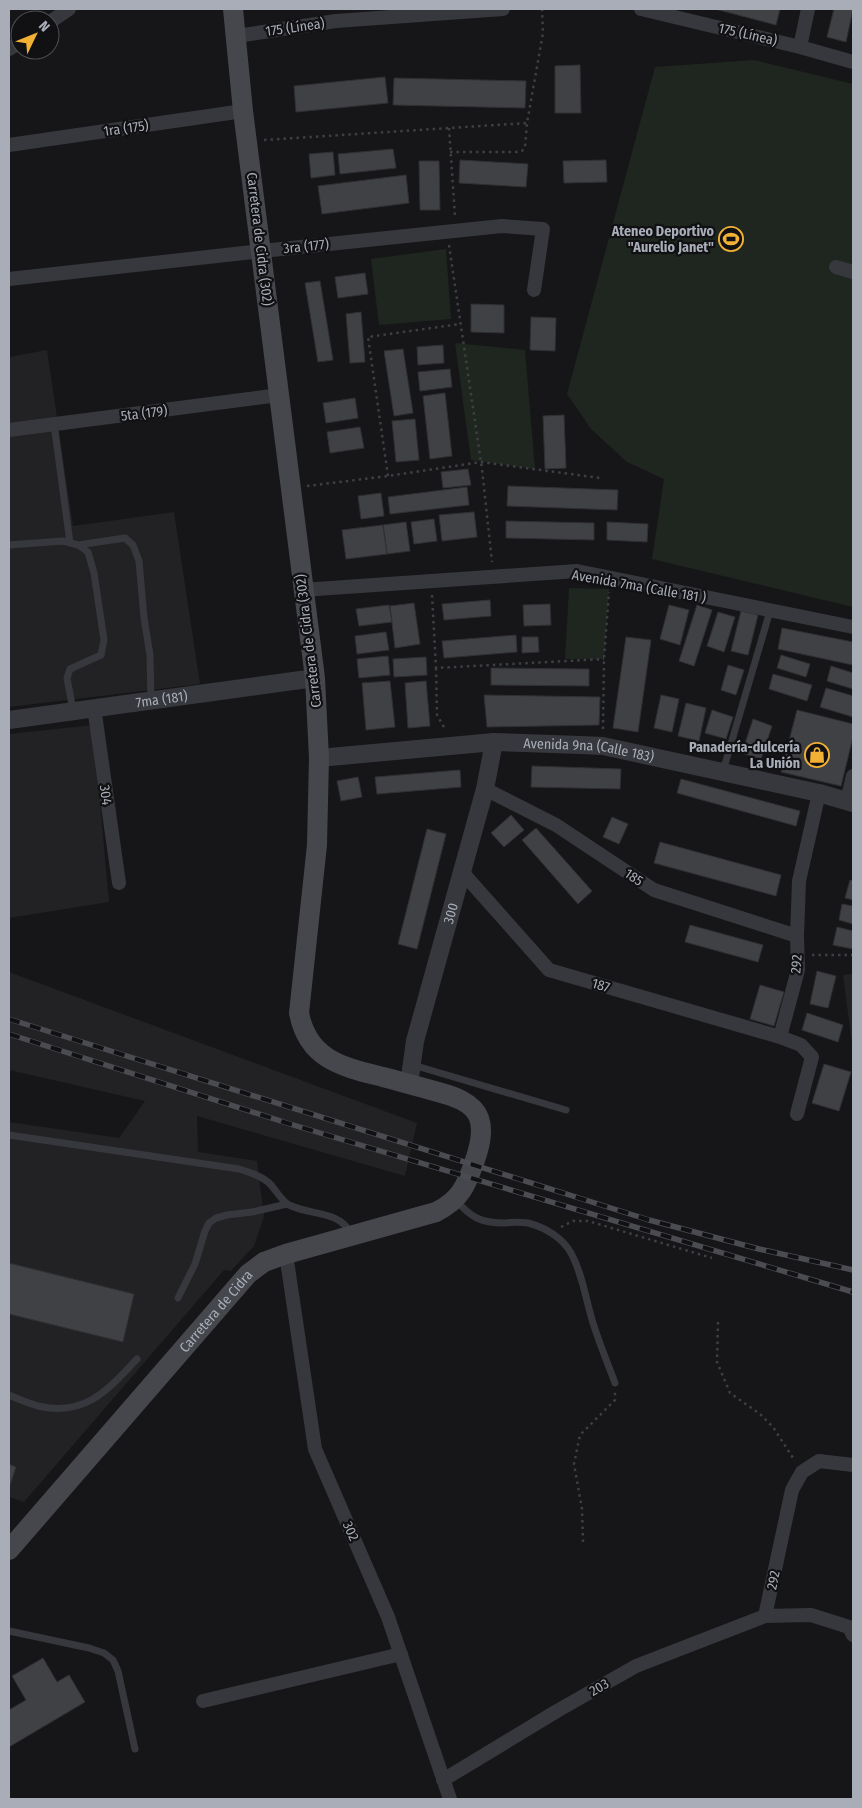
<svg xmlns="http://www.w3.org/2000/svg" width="862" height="1808" font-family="'Fira Sans Condensed',sans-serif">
<rect width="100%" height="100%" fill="#161618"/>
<!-- built -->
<path fill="#222225" d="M47,350L73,526L174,512L200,684L9,707V357Z
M93,725L109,902L9,918V734Z
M9,972L417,1123L405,1176L197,1116L198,1152L257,1161L264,1216L254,1246L231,1271L224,1270L24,1502L9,1497V1122L119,1138L145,1101L9,1070Z
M853,974V1051L843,975Z"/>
<!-- green -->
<path fill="#1e261f" d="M754,60L853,84V607L652,559L664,479L627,462L591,429L567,394L655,67Z
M446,249L451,319L379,325L371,259Z
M455,343L525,350L535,469L471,460Z
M569,588L609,589L604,659H565Z"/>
<!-- building -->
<path fill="#404145" stroke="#303034" d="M715,9H780L776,25Z
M834,9H853L846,42L827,37Z
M580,65L581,113H555V66Z
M385,77L388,103L296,112L294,86Z
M394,78L526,81L525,108L393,105Z
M393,149L396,168L340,174L338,154Z
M333,152L335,175L311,178L309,154Z
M460,160L528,164L526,187L459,183Z
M606,160L607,182L564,183L563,161Z
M419,161H439L440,210H420Z
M406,175L409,203L322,214L318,186Z
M365,273L368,294L338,298L335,277Z
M320,281L333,360L318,362L305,283Z
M471,304L504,305V333L471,332Z
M361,312L365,362L350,363L346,314Z
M531,317L556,318L555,351L530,350Z
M443,345L444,363L418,365L417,347Z
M403,349L413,413L394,416L384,351Z
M450,369L452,387L420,391L418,372Z
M445,393L452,456L430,459L423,396Z
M355,398L358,418L326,423L323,403Z
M564,415L566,468L545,469L543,416Z
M415,419L419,460L396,462L392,421Z
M360,427L364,448L330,453L327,432Z
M468,469L471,485L443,488L441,472Z
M508,486L618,490L617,510L507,506Z
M467,487L469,505L390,514L388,497Z
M381,493L384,516L361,519L358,496Z
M474,512L477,537L442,541L439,515Z
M434,519L437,541L414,544L411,522Z
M506,521L594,523V540L506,538Z
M406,522L410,551L387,554L383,525Z
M607,522L648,524L647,542L607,540Z
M383,525L387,554L346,559L342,530Z
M490,600L491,616L444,620L442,604Z
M414,603L420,644L395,648L390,606Z
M550,604L551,625L524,626L523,605Z
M389,605L392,622L359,626L356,609Z
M669,605L689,610L680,645L660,639Z
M697,605L712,610L694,666L679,661Z
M741,611L758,615L748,655L731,651Z
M718,612L735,617L724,652L707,646Z
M782,628L853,642V665L778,649Z
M386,632L389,650L357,654L355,636Z
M516,635L517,652L444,658L442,641Z
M522,637H538L539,652L522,653Z
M626,637L651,640L638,732L613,728Z
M781,655L810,664L806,677L777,668Z
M388,656L390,675L359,678L357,659Z
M426,657L427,675L394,677L393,659Z
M728,665L744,670L736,695L721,690Z
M831,666L853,673V689L827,681Z
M491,668L589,669V686L491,685Z
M773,674L812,685L807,701L769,689Z
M390,681L395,727L366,730L362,683Z
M426,681L430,726L408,728L405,683Z
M826,688L853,696V717L820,707Z
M484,695L600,697L599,725L487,727Z
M661,695L679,699L672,732L654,728Z
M686,703L706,708L699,741L678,736Z
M712,710L733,717L726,739L705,733Z
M797,710L853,724V737L841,786L781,772Z
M753,719L772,726L761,759L742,753Z
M532,766L621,769L620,789L531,787Z
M460,770L461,787L377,794L375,777Z
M358,777L362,797L341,801L337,781Z
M681,779L800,811L796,826L677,793Z
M511,815L524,830L504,847L491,833Z
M612,817L628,824L619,844L603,837Z
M536,828L592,891L578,904L522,840Z
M427,829L446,834L417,949L398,944Z
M660,842L781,875L776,896L654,863Z
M850,880L853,881V900L845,898Z
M842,904L853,906V924L839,920Z
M690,925L763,945L758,962L685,942Z
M837,927L853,931V949L833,945Z
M817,971L836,976L828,1008L810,1004Z
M760,985L784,992L774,1026L750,1019Z
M807,1013L843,1025L838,1042L802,1030Z
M824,1064L851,1072L839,1111L812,1103Z
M9,1263L134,1294L123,1342L9,1314Z
M9,1464L16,1467L9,1488Z
M43,1658L57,1682L69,1675L85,1702L9,1747V1710L26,1700L12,1676Z"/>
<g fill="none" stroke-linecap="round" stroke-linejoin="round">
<!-- path -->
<path stroke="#3d3f44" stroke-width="2.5" stroke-dasharray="2.5 4" stroke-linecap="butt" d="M449,128L455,216
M264,140L527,123
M450,152H516L522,151L525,147L527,123L543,33L542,9
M449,245L482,469L492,562
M388,476L368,337L460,324
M307,486L388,476L481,462L600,478
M432,595L436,668L604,659
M436,668L437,715L445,729
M603,729L604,659L609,592
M812,955H853
M561,1227L573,1221H588L712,1258
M718,1322L717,1362L730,1393L760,1414L773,1427L795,1461
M583,1542L582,1509L574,1464L580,1435L615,1400V1392"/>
<!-- service -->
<path stroke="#37383d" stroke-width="7" d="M54,424L70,543
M9,545L63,541L78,545L88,552L94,573L104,640L101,655L70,669L67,678L73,710
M78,545L125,538L133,545L139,561L144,618L150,655L151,700
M723,771L770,611
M413,1065L566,1110
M9,1135L239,1169C249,1172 259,1175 268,1182C276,1189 280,1200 289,1205C311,1216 340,1210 351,1234
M456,1200C471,1218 481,1223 505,1223C512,1222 520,1222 528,1223C544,1227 562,1237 571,1253C583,1275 586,1302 594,1326C600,1345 608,1364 615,1383
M178,1298L195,1264L205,1231L209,1223L216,1218L227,1215L252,1212L287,1204
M9,1395C18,1399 28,1403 38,1406C85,1417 108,1390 137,1359
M9,1631L89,1648L104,1653L113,1660L118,1671L135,1749"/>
<!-- minor -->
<path stroke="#37383d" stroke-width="14" d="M641,9L800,47L853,62
M50,22L69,9
M237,36L336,21L503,9
M800,47L808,9
M9,49L20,42
M9,145L243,111
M836,267L853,272
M9,279L262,251L502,226L543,229L534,290
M9,430L279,395
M302,590L577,571L853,627
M94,707L119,883
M485,789L556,825L654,890L797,936
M847,801L853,776
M462,872L549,970L780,1037L801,1045L812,1057L797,1114
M780,1037L798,970L797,936L799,881L819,793
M286,1254L315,1449L388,1617L450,1799
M765,1616L792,1490L802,1472L819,1461L853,1465
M203,1701L401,1654
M443,1780L557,1711L636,1666L765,1616L811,1615L849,1627L853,1635"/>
<!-- tertiary -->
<g stroke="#37383d" stroke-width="18">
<path id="s1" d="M9,720L315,678"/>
<path id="s2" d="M319,758L494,742L581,745L603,746L819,793L853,803"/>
<path id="s3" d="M409,1084L415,1041L485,789L494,742"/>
</g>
<!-- secondary -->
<path stroke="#45474d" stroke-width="20" id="s4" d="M9,1550L248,1274L264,1262L286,1254L436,1212C460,1200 466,1186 474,1163C479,1149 484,1132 479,1118C473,1102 453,1096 438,1092C420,1087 402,1082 383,1077C343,1067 308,1060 299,1013L317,845L319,758L315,678L243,111L233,9"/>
<defs>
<path id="rail" d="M9,1019L649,1220L759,1249L853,1270
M9,1034L290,1124L853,1292"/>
</defs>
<!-- rail casing -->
<use href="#rail" stroke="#4a4c52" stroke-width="5.5"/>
<!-- rail -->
<use href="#rail" stroke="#111113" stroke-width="4" stroke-dasharray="11" stroke-linecap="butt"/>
</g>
<!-- icons -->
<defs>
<symbol id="stadium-ring" viewBox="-11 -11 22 22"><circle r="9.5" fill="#111113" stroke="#f2b134" stroke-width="1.5"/><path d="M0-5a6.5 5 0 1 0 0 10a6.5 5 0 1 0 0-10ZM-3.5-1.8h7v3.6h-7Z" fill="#f2b134"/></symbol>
<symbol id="shop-ring" viewBox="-11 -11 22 22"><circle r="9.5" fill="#111113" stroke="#f2b134" stroke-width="1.5"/><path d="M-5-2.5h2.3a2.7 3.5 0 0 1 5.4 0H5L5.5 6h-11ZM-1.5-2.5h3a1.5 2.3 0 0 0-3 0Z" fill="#f2b134"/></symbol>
</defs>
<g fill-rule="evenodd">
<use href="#stadium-ring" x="717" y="225" width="28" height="28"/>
<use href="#shop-ring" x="803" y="741" width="28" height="28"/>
</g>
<g text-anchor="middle" stroke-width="4.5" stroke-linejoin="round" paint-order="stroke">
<!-- street labels -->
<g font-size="14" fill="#a8adb8" stroke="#111113">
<text transform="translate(295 27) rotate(-8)" y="5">175 (Línea)</text>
<text transform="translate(748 34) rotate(13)" y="5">175 (Línea)</text>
<text transform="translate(126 128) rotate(-8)" y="5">1ra (175)</text>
<text transform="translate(260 239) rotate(83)" y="5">Carretera de Cidra (302)</text>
<text transform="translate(306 246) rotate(-6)" y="5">3ra (177)</text>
<text transform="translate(144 413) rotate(-7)" y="5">5ta (179)</text>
<text transform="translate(639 586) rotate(10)" y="5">Avenida 7ma (Calle 181 )</text>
<text transform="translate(308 641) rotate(-97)" y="5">Carretera de Cidra (302)</text>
<text dy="5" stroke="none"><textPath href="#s1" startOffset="154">7ma (181)</textPath></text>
<text dy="5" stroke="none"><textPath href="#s2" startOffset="271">Avenida 9na (Calle 183)</textPath></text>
<text transform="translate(106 795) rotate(82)" y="5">304</text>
<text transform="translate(634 877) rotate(34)" y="5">185</text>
<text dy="5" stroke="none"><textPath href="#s3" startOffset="176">300</textPath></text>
<text transform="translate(796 964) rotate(-86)" y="5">292</text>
<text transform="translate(601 985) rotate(16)" y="5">187</text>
<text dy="5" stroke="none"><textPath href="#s4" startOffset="316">Carretera de Cidra</textPath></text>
<text transform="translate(351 1531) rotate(66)" y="5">302</text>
<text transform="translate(773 1580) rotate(-78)" y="5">292</text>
<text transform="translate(599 1687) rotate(-30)" y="5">203</text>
</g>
<!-- poi labels -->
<g font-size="14" font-weight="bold" fill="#a8adb8" stroke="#111113" text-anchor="end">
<text x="714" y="236">Ateneo Deportivo<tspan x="714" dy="16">"Aurelio Janet"</tspan></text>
<text x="800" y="752">Panadería-dulcería<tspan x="800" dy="16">La Unión</tspan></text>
</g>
</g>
<!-- border -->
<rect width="862" height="1808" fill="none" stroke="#a8adb8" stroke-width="20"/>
<!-- north arrow -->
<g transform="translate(35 35) rotate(47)"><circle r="24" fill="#111113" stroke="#4d4f55"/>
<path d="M0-4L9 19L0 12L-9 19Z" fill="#f2b134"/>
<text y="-8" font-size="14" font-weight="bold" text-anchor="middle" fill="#a8adb8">N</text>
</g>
</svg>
